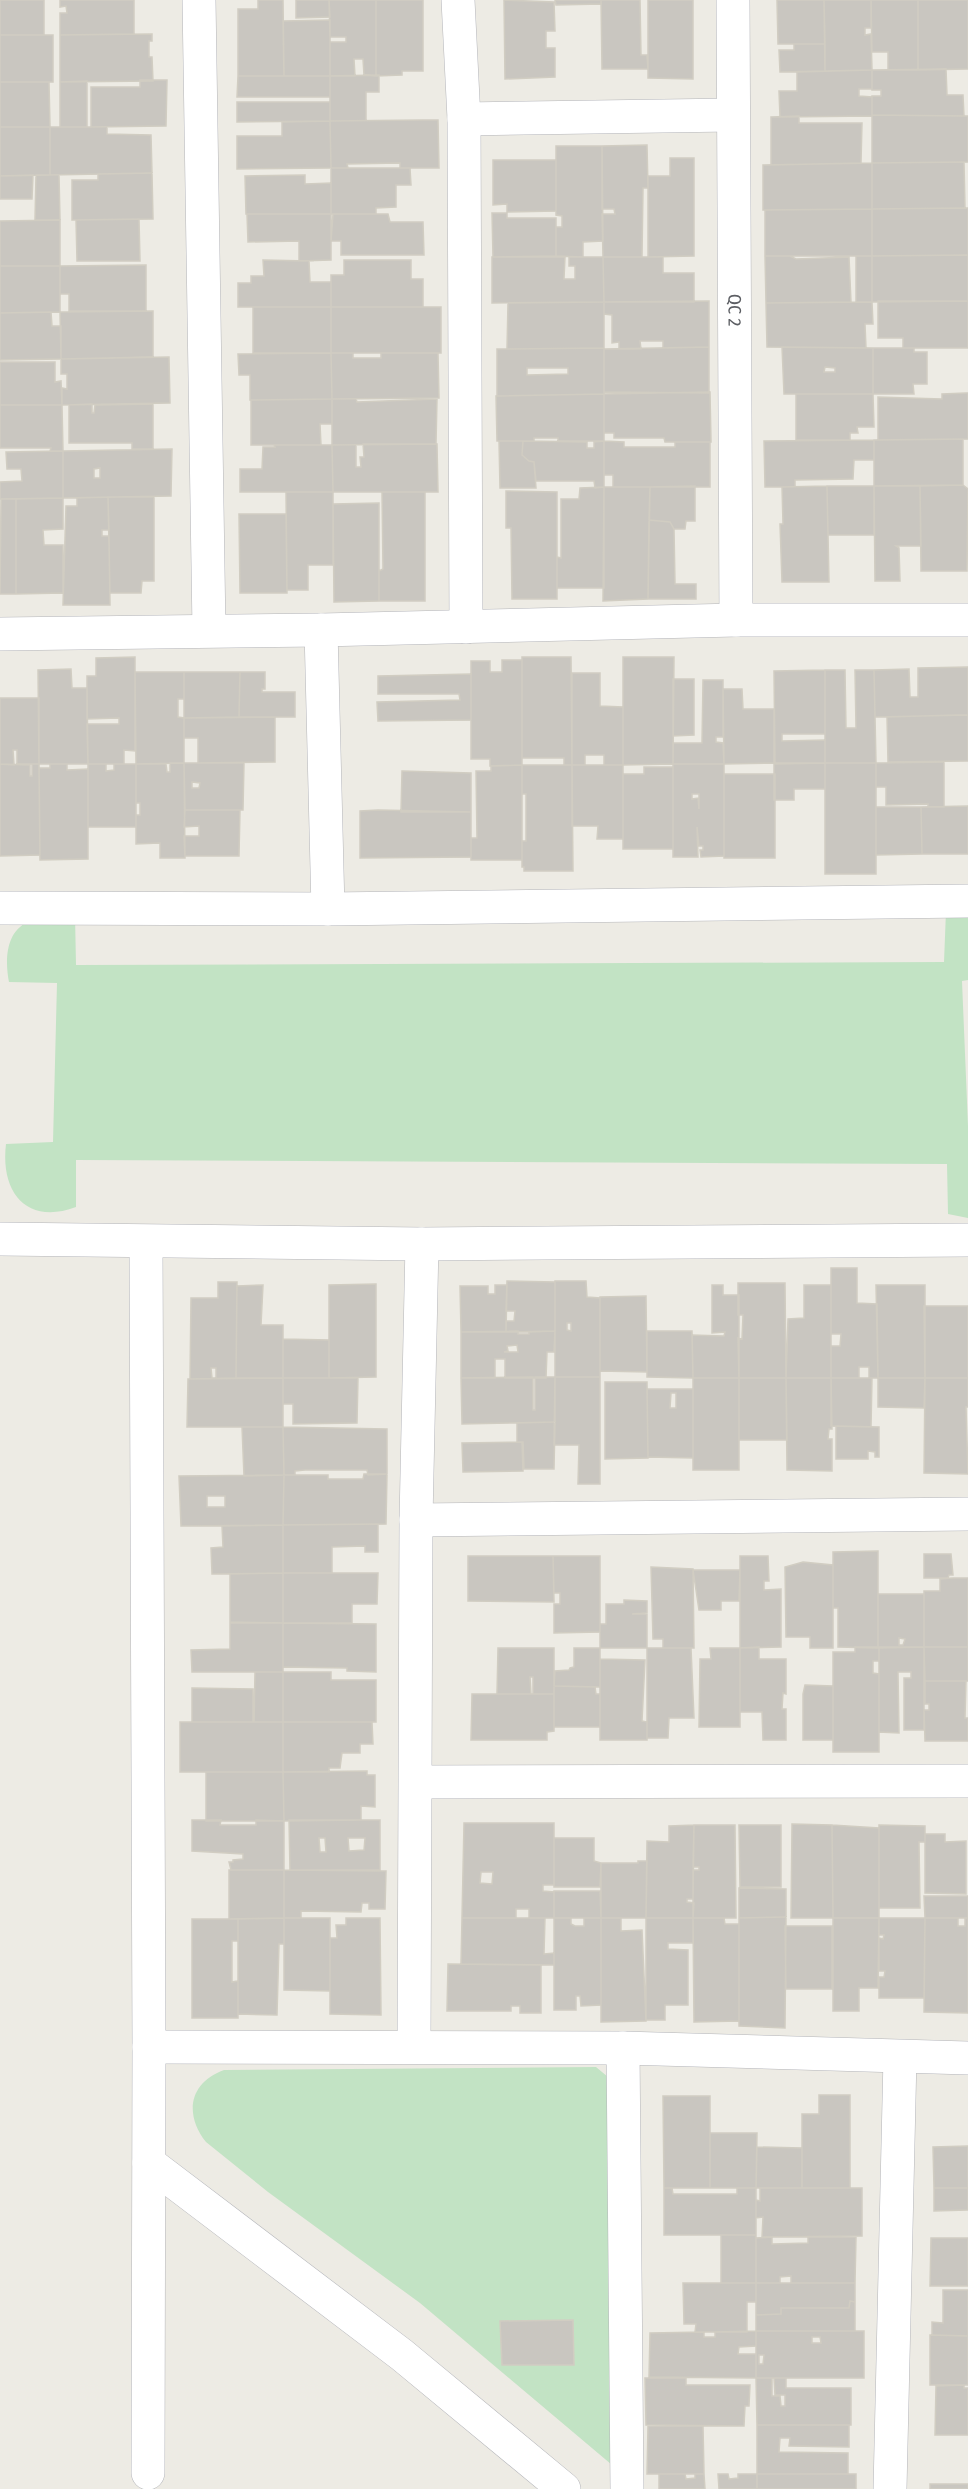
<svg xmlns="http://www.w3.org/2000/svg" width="968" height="2489" font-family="'Fira Sans Condensed',sans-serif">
<rect width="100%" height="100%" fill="#edebe4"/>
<!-- green -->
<path fill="#c2e3c4" d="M968,910V980L962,981L968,1126V1218L948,1214L947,1164L76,1160V1207C28,1225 0,1194 6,1144L53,1142L57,983L9,982C5,962 5,932 28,922C38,917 63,917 75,915L76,965L944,962L946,911Z
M596,2067L614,2082L618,2470L420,2303L268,2192L206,2142C184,2114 189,2083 224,2070Z"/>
<!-- building -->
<path fill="#c9c6c0" stroke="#d1cdc2" stroke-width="1.5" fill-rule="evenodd" d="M0,0H44V35H0Z
M60,0H134V34L60,35V13H67L66,6L60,7Z
M258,0H283L284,76H238V9H258Z
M296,0H329L330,17L296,18Z
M329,0H376V76L364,75L363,59H354L355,76H330V42H346V37H330Z
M376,0H423V71H402V75L376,76Z
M504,0L554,2L555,31H546V48H555V77L505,79Z
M555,0H601V4L556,5Z
M601,0H640L641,55H647L648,69H602Z
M648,0H693V79L648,78Z
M777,0H824L825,44H778Z
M824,0H871V28H865V35L871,34L872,70L825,71Z
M871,0H918V70H888V52H872Z
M918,0H968V69L918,70Z
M330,20V76H284L283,21Z
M152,34V41H149V57H152L153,81L60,82V35Z
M0,35H53V82H0Z
M794,44H825V71L780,72L779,50H794Z
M946,69L947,95H963L964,116L872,115V96H881V90H872V70Z
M872,70V89H859V96L872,97V116L780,117L779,91H797V72Z
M379,75V92H366V121H330V76Z
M238,76H330V97H237Z
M140,80H167L166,126L91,127V87H140Z
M87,81V127H60V82Z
M0,82H49L50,127H0Z
M237,102H330V121L237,122Z
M872,115L968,116V162L872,163Z
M799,116V123H862L861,163L771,165V117Z
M423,120H438L439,168H400V163L347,164L348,168H331L330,121Z
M330,121L331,168L237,169V136H282V122Z
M0,127H50V175L0,176Z
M50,127H107V134L151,135L152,173L50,175Z
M647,145L648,188H643L642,257H603L602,214H615L614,209H602V146Z
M556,146H602L603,241L583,242V257L556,256V227H562V216L556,215Z
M670,158H694V256L648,257V176H670Z
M493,160H556V211L507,212V204L493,205Z
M964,162L965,208L872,209V163Z
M872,163V209L763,210V165Z
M331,168H410L411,185H396V207L376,208V214H331Z
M152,173L153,219L72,220V180H98V174Z
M33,175L32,199H0V176Z
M36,175H59L60,220H35Z
M305,175V184L331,183V214H246L245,176Z
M968,208V255L872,256V209Z
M872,209V256H765V210Z
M492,213H507V218H556V256L493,257Z
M247,214H331V260L299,261V241L248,242Z
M333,214H388L390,222H423L424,255H341V241H331Z
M139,219L140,261H77L76,220Z
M60,220V266H0V221Z
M965,255H968V301L872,302V256Z
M765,256H790L796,259L849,257L851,302L766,303Z
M856,256H872V302H856Z
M492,257H565L564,279H575V266H569V257H603L604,302L492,303Z
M603,257H663V273H694V302H604Z
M263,260L309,261L310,282H331V307H238V283H251V276H264Z
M344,260H411V279H423V307H331V275H344Z
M146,265V311H69V294H60V266Z
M0,266H60V312L0,313Z
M709,301V347L663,348V341H640L641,349H619V342L612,343V315L604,314V302Z
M878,301H968V348H903V338H878Z
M604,302V348L507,349L508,303Z
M872,302L873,324H865L866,348L767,347L766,303Z
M253,307H331V353H253Z
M331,307H441V353H331Z
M153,311V357L61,359L60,312Z
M51,312L52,326H61V359L0,360V313Z
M709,347V393L604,392V349Z
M782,347L873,348V394H784ZM825,367L835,368V372H824Z
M604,348V394L497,396V349ZM527,368H568V374L527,375Z
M873,348H914V352H927V384H913L914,394H873Z
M331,353H353V358H381V353H438L439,398L332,399Z
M331,353L332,399L250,400V375H239L238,354Z
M169,357L170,403L62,405V388L67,389V374H61V359Z
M0,362H55V382L61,381L62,405H0Z
M710,392L711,442H665L664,438H614V433H604V394Z
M966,393H968V439L878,440V397L942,399V394Z
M604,394V441H558V438H534V441H497L496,396Z
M796,394H873L874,427H857L858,433H850V440H796Z
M332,399H356L357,402L437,399L436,444L332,445Z
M332,399V424H320L321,445H251V400Z
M92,404V413H94L95,405L153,404V449H132V443H69V405Z
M0,405H62L63,451H50L51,448H0Z
M963,439V485L874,486V440Z
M874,440V460H854L853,479L795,480V487H765L764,441Z
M499,441H523L522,455L529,461L534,462L536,488H500Z
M523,441L587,442V448H594V442L604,441V487L595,488L594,481H536L534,462L529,461L522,455Z
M604,441L624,442V447H675V442H710V487H613V475H604Z
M363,444H437L438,492H333L332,445H356V467H361L360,457H364Z
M274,445H332L333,492H240V469H262L263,447H275Z
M172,449L171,496L63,498V451ZM100,468V478H94V469Z
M63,451V498L0,499V482L22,481L21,469H7L6,452Z
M963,485L968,489L967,571H921L920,486Z
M695,486V521H686L685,529H674L670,522L649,520L650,487Z
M827,486L829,582H782L780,524H783L782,487Z
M827,486H874V535H828Z
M874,486H920L921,546H896L899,548L900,581H875Z
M604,487H650L648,599L603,601Z
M604,487V588H557V557L561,558V499H579L580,488Z
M506,491L557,492V599H512L511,528H506Z
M286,492H333V565H308V590H287Z
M382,492H425V601H379V571L383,569Z
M108,497H154V581H142L141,593H110Z
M108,497L109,530H102V536H109L110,605H63L66,506H77V498Z
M63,498V529L43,530L44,545H63V593L16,594V499Z
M1,499H16V594H0Z
M379,503V601L334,602L333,504Z
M239,514H286L287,593H240Z
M649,520L670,522L674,529L675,584H696V599H648Z
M135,657V751L124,750V764H88L87,724H119V718L87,719V676H96V658Z
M522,657H571L572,765H564V758H522Z
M623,657H674L673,764L623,765Z
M502,660H522V765L490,766V759H471V661H490V672H502Z
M968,667V715L875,717L874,670L909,669L910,697H918V668Z
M71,669L72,688H87L88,764H39L38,670Z
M825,670H845L846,728H856L855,670H874L876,763H825Z
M825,670V734H782V741L825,740V763L775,764L774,671Z
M135,672H184V699H178V717L184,718V763L136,764Z
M184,672H240L239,717L184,718Z
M240,672H265V689H262V692H295V717H239Z
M572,673H600V706L623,707V765H604V755H585V765H572Z
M471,674V720L378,721L377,702L460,700L459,694H378V676Z
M673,679H694V735L673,736Z
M703,680H723V737H716V742L723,743L724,764H673V743H702Z
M723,689H742L743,709H774V763L724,764Z
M0,698H39V764H17V750H13L14,765L0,764Z
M957,715H968V761L888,762L887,717Z
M275,717V762L198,763V738H184V718Z
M944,762V807H928V804L886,805V787H876V763Z
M170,763H184L185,858H160V843L136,844V815H140V803H136V764H166L167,772H170Z
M184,763H244L243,810H185ZM192,782L200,783L199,788H192Z
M774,763H825V789H794V800H774Z
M825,763H876V874H825Z
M0,764L30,765V776H32V764H39L40,855L0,856Z
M50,764H67V770L88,769V859L40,860L39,768H50Z
M88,764H106V771L114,770V764H136V827H88Z
M673,764H724V856L701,857L700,850H703V846H699L697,827L698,857H673ZM692,794H699V809L698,798L692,799Z
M522,765H572L573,871H524V867H522V841H526V794H522Z
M522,765V860H471V838H477L476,771H491V766Z
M572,765H623V839H597L598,826H572Z
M644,767H673V849H623V774H644Z
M402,771L471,773V812H401Z
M724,774H775V858H724Z
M968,806V854H922L921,807Z
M876,807H921L922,854L876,855Z
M185,810H240L239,856H185L184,836H199V826L184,827Z
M378,810L471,812V857L360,858V811Z
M831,1268H857V1303L877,1304L878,1378H869V1367H859V1378H831V1346H840L841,1334H831Z
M507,1281L555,1282V1331L506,1332V1321H514L515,1311H506Z
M555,1281H586L587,1297L600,1298V1377H555ZM567,1323H571V1331L567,1330Z
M218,1282H237L236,1378L190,1379L191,1298H218ZM211,1368H216V1378H212Z
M738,1283H785L786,1378H739L738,1338L742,1339L743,1315H738Z
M376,1284V1377L329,1378V1285Z
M263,1285L261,1325H283V1378H236L237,1286Z
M495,1285H507L506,1332H461L460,1286H488V1294H495Z
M712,1285H723V1295H739V1378H693L692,1335L724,1336L725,1332L712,1333Z
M804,1285H831V1378H786L788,1319L804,1318Z
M876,1285H925V1378H878Z
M646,1296L647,1372L600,1371V1297Z
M924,1306H968V1378H925Z
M518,1331V1334H529V1332L555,1331L554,1352H547L546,1378H505V1359H495V1378H461V1332ZM517,1345L518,1352H504L508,1351L507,1346Z
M647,1331H692L693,1378L647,1377Z
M283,1339L329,1340V1378H283Z
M533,1377V1410H535V1377H555V1422L462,1424L461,1378Z
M555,1377H600V1484H578L579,1445H554Z
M283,1378H358L357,1423L293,1424V1404H283Z
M283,1378V1427H187L188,1379Z
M693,1378H739V1470H693Z
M739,1378H786L787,1440H739Z
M786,1378H831L832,1429H829L828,1439H832V1471L787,1470Z
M831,1378H872L871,1427L831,1426Z
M878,1378H925L924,1408L878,1407Z
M925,1378H968V1407H966L968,1474L924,1473Z
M605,1382H647L648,1458L605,1459Z
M647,1389H693V1458L648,1457ZM671,1393H676V1408H670Z
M555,1422L554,1469H524L523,1442H517V1423Z
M836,1426L879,1427V1457H875V1452L868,1451V1459H836Z
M242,1427H283L284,1475L244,1476Z
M283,1427L387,1429V1474L368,1475L367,1470H305L295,1471V1475H284Z
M522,1442L523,1471L463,1472L462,1443Z
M364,1474H387L386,1524L283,1525L284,1475H328V1479H363Z
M284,1475L283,1525L181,1526L179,1476ZM207,1496H225V1507H207Z
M378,1524V1552H365V1546L332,1547V1573H283V1525Z
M283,1525V1573L212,1574L211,1548L223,1547L222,1526Z
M878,1551V1648L838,1647V1608H833V1552Z
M924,1554H951L953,1575H949L948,1578H924Z
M468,1556H553L554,1602L468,1601Z
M553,1556H600V1632L554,1633V1604H560V1593H554Z
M740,1556H768L769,1581H764V1590L781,1589V1647L740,1648Z
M803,1562L833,1565V1648H810V1637H786L785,1567Z
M651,1567L693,1569L694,1648H663V1639H653Z
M693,1570H740L739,1601H721V1610H699Z
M283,1573V1623H230V1574Z
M283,1573H378L377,1604H352V1623H283Z
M953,1578H968V1647H924V1591H940V1579Z
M878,1594H924V1647L878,1648ZM899,1638L905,1639L903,1645H899Z
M624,1600L647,1601V1613L632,1614H647V1648H600V1624H606V1604H624Z
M230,1622L283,1623V1672H192L191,1650L230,1649Z
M283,1623L376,1624V1672L347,1671V1668L283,1667Z
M759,1647V1659H786V1694L783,1693L782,1709H786V1740H763L762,1712H740V1648Z
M855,1647H879V1661H873V1673L879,1674V1752H833V1652H855Z
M879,1647H924V1730H904V1678H911V1672H898L899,1733L879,1732Z
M924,1647H968V1681H925Z
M498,1648H554V1694H533V1677H530L531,1694H497Z
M574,1648H600V1687L554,1686L555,1671L569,1670L570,1668L574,1667Z
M647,1648H691L694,1718H669L668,1738H647Z
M710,1648H740V1727H699L700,1659H711Z
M600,1659L645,1660L642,1721L647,1722V1740H600Z
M255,1672H283V1722H254Z
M283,1672H331V1680H376V1722H283Z
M925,1681H966L965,1718H968V1741H925L924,1710H929V1704H925Z
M805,1685L833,1686V1740H803V1694Z
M554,1686L595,1687L596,1694H600V1727H554Z
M192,1688L253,1689V1722H192Z
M472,1694H554V1731L547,1732V1740H471Z
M180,1722H283V1772H180Z
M283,1722H372L373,1744H360V1753H342L340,1768H329V1772H283Z
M367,1771V1775H375V1807L361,1806V1820L284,1821L283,1772Z
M206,1772H283L284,1821H206Z
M192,1820H221L220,1825H256V1820L284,1821V1870H231L229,1862H233V1860L243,1859V1854L192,1851Z
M289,1820H380V1870H290ZM319,1838H325L326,1852H320ZM348,1838H365L364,1850L349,1851Z
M464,1823H554V1885H543V1891L554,1892V1918H529V1909H516V1918H462ZM481,1872H493L492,1884L480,1883Z
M792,1824L832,1825L833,1918H791Z
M694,1825H735L736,1918H693V1870H699V1867H693Z
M694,1825L693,1899H687V1902L694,1903L693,1918H646L647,1841L669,1842V1826Z
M739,1825H781V1887H740Z
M832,1825L879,1828V1918H833Z
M879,1825L925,1826V1842H919L920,1908H879Z
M925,1834H945V1842L966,1841V1894L925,1893Z
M554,1838H594V1861L601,1863L600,1887H554Z
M638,1861H647L646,1918H601V1863H638Z
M229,1870H284V1918L229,1919Z
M284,1870L386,1871L385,1909H369V1903H362L361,1912L301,1911V1918H284Z
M739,1888L786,1889V1917L739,1918Z
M554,1891H600L601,1918H554Z
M924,1896H968V1918H925Z
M786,1917L785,2028L739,2026V1918Z
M284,1918V1944H279L277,2015L238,2014V1919Z
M284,1918H330V1991L284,1990Z
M346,1918H380L381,2015L330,2014V1938H337L336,1925H346Z
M462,1918H545L544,1954L554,1953V1965L461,1964Z
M554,1918H571V1924L575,1926H584V1918H601V2005L581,2006L580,1996H576V2010H554Z
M601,1918H621V1931L642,1930L646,2021L601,2022Z
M646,1918H693V1943H668V1949L688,1950V2005H665V2020H646Z
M693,1918H724L725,1924H739V2021L694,2022Z
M833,1918H879L878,1988H859V2011H833Z
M879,1918H925L924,1998H879V1977H884L885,1971H879V1938L883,1939L884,1935H879Z
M925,1918H958V1926H965V1918H968V2013L924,2012Z
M192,1919H238V1941H232V1982L238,1981V2018H192Z
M785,1926H832V1989H786Z
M448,1964L541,1965V2013H520V2006H511V2011H447Z
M819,2095H850V2188H802V2114H819Z
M663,2096H710V2188H664Z
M710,2133H757L756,2188H710Z
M968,2146V2188H934L933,2147Z
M757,2147L802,2148V2188H756Z
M664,2188H672L673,2194H737V2188H756V2235H664Z
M760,2188H862V2236L762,2237L763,2217L756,2218V2200L760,2201Z
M934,2188H968V2210L934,2211Z
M721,2235H756V2283H721Z
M772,2237V2244L808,2243V2237H856L855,2283H791V2276L780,2277V2283H756V2238Z
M931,2238H968V2286H930Z
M683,2283H756V2302H747V2332H695L696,2324H684Z
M756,2283H855V2302L850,2301L849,2308H781V2314L756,2315Z
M943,2290H968V2336L932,2335V2322L943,2323Z
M850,2301L855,2302V2331H756V2315L781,2314V2308H849Z
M573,2320L574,2365H502L500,2321Z
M756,2331H864V2378H756ZM812,2337H820L821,2343H812ZM759,2355H764L763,2364H759Z
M756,2331V2346L739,2347L738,2354H756V2378L649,2377L650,2333L704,2332V2337H715V2332Z
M930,2335L968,2336V2385H930Z
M645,2378H686V2385H750L749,2406H745L744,2426L646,2425Z
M756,2378H772V2396H780L781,2406H785V2395H775L774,2378H786V2388H851V2425H757Z
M964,2385V2388H968V2435H935L936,2386Z
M757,2425H849V2447L789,2446L790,2438H780L779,2452L848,2453V2474H757Z
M648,2426H703L704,2474H647Z
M659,2474H685L686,2479L695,2478V2474H704L705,2489H659Z
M718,2474H728L729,2479L738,2478V2474H757V2489H719Z
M757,2474H856V2489H757Z
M930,2484H968V2489H930Z"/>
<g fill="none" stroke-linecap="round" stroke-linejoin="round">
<defs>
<g id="minor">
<path d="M199,0L209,630"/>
<path d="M458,0L464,119L466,627"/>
<path id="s1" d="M733,0L736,620"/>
<path d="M464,119L732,115"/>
<path d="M321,630L328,909"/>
<path d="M0,634L321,630L736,620H968"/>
<path d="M0,908L328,909L968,901"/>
<path d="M0,1239L422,1244L968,1240"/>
<path d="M146,1242L149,2047L148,2473"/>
<path d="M416,1520L968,1514"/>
<path d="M417,1782L968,1781"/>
<path d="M149,2047L623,2048L968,2058"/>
<path d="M414,2047L416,1520L422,1244"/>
<path d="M623,2048L627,2489"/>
<path d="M149,2163L402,2355L564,2489"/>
<path d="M890,2489L900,2057"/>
</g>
</defs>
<!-- minor casing -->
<use href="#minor" stroke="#b4b5ba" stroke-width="34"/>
<!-- minor -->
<use href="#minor" stroke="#fff" stroke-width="33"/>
</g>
<g text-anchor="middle" stroke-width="5" stroke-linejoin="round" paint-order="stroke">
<!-- street labels -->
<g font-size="18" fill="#5c5e63" stroke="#fff">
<text dy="6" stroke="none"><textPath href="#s1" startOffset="310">QC 2</textPath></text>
</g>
</g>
</svg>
